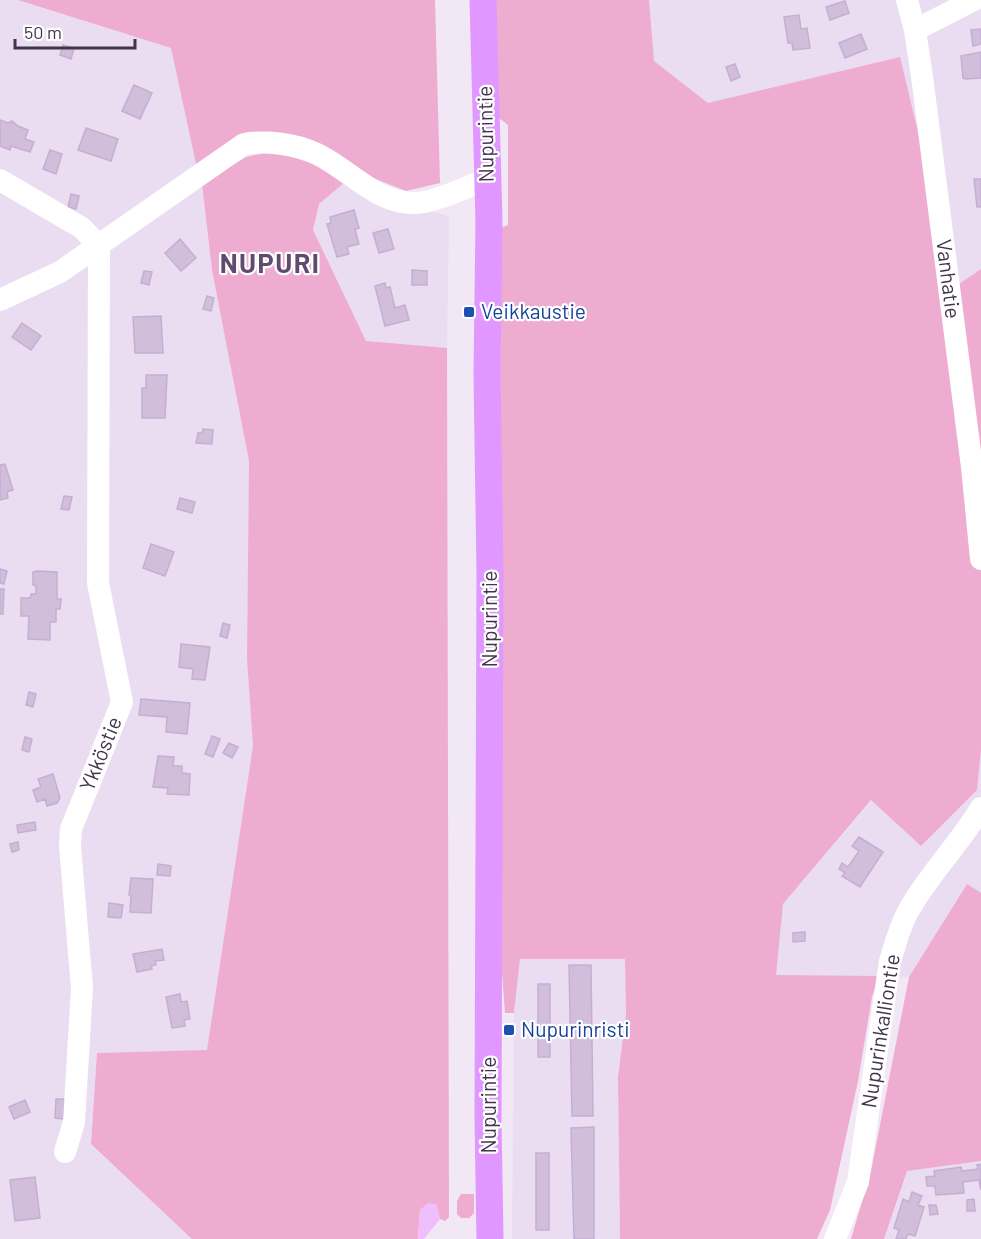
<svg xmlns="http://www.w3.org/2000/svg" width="981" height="1239" font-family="Barlow,sans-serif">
<rect width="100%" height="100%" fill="#f1e7f5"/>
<!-- residential -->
<path fill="#eadcf1" d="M0,0H18L171,48L196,164L202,184L212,270L249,461L247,659L253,746L207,1051L97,1053L91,1144L192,1239H0Z
M649,0H981V269L942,295L900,58L708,103L654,61Z
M345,182L368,198L449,216L447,348L366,342L313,230L319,204Z
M981,750V893L966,885L909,977L775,975L783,904L872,800L921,846L977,790Z
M520,959H625L626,1013L618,1077L620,1239H512L514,1013Z
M981,1161V1239H884L907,1171Z"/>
<!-- green -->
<path fill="#eeacd1" d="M18,0H435L440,183L406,191L368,176L304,137L263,133L196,164L171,48Z
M493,0H649L654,61L708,103L900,57L928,174L943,295L981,269V750L977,790L921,846L871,800L783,904L776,975L879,976L872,997L858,1081L830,1210L817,1239H620L618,1077L626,1014L625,959H520L514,1013H505L497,906L501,228L508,225V125L499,118Z
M268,152L307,158L345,182L319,204L313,230L366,341L447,348L449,1217L445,1221L440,1219L436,1204L420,1210L418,1239H192L91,1144L97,1053L207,1050L253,746L247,659L249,461L212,270L202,184L246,157Z
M967,884L981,893V1161L907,1171L884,1239H851L871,1171L909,977Z
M461,1194H474V1213L469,1218H461L457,1214V1201Z"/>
<!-- sand -->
<path fill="#efbffd" d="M428,1203L436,1204L440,1219L424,1239H418L420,1210Z"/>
<!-- building -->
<path fill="#d0bedb" stroke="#c5aed4" stroke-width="1.5" d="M845,1L849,13L830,20L826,7Z
M799,15L801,29L807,28L810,48L793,50L792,43H788L784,17Z
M981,29V44L973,46L971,30Z
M861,34L867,49L845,58L839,43Z
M63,45L74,48L71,59L60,55Z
M981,52V78L965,79L963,78L961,56Z
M735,64L740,77L731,81L726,67Z
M134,85L152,93L140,119L122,111Z
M0,120L8,123L12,121L18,126L28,130L25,139L34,142L30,152L11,146L10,150L0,146Z
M86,128L118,139L111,161L78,150Z
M50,150L62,154L56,174L43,169Z
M974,179H981V207H977Z
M71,194L79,196L76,209L68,207Z
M354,210L359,228L355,229L359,244L347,247L349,254L337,257L327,224L331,223L330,217Z
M388,229L394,249L379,253L373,233Z
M180,239L196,258L181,271L165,253Z
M412,270L427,271V285H412Z
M144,271L152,272L149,285L141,283Z
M385,283L386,288L390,287L395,308L405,305L409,320L385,326L375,286Z
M207,296L214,298L211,311L203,309Z
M161,316L163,353H135L133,317Z
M22,323L41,336L31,350L12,337Z
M146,375H167L165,418H142V388H146Z
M203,429L213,430L212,444L196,443L198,433H202Z
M5,464L13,490L7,492L8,498L0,500V465Z
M64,496L72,497L69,510L61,509Z
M180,498L195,502L192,513L177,509Z
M151,544L174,552L165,576L143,568Z
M0,569L7,571L4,584L0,583Z
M37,571L57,572V599H61L60,609H56V622H50V640L28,639L29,616H21V598H30L31,594H36V586L33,585V572Z
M0,589H4L3,614H0Z
M223,623L230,625L227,638L220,636Z
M181,644L210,647L205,680L192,679L193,669L179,667Z
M29,692L36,694L33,707L26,705Z
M141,699L190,703L187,734L166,732L167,717L139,715Z
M212,736L220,739L213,757L205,754Z
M25,737L32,739L29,752L22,750Z
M229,743L238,747L232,758L223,753Z
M158,756L174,757L173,766H182V773L190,774L189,795L167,794L168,788L153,787Z
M53,774L60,798L57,803L47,806L45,799L37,802L33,790L41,787L38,779Z
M35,822L36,830L18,833L17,825Z
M859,837L883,852L860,887L842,876L845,873L839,869L842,863L848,867L859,851L852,846Z
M18,842L19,850L12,852L10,844Z
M158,864L171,866L170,876L157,875Z
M131,878L153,879L151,913L130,912L131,895H129Z
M109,903L123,905L121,918L108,917Z
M805,932V941L793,942V933Z
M162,949L164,960L155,961L156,965L151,966L152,969L137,972L133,954Z
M569,965H591L593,1116H572Z
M538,984H550V1057H538Z
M180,994L181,1002L187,1001L190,1019L184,1020L185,1026L172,1028L166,997Z
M56,1099H65L64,1119L55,1118Z
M25,1100L30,1112L14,1119L9,1107Z
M594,1127V1239H574L571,1128Z
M536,1153H549V1230H536Z
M981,1164V1190L979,1180L963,1182L964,1193L936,1195L935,1186H927L926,1177L935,1176L934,1171L961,1167L962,1171L978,1169L977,1165Z
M35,1177L40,1218L15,1221L10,1180Z
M912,1192L922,1196L918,1205L924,1207L915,1236L908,1234L906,1239H896L899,1230L894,1228L903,1199L909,1202Z
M974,1199L975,1211H967V1200Z
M929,1205H936L938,1214L930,1215Z"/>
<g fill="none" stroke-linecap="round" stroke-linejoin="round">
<!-- minor -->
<path stroke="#fff" stroke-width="22" d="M907,0L915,30L923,84L972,467L981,559
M915,30L974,0
M0,180L82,228L99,246L98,583L122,702L71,829L70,846L82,988L74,1122L65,1152
M0,300L60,272L244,144C267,140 295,144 317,154C349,169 376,204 416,203C434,203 468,186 486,180
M835,1239L858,1182L890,961C896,943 900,924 910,908C930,873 960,843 981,808"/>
<!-- major -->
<path stroke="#e097ff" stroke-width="27" d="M483,0L489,222L487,374L490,574L488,1119L490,1239"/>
</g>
<!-- markers -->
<g fill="#1a4fb4" stroke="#fff" stroke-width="2">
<rect x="463" y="306" width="12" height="12" rx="3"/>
<rect x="503" y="1024" width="12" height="12" rx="3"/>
</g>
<g text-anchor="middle" stroke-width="4.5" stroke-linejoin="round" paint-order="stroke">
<!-- street labels -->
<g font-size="21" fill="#41354a" stroke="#fff">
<text transform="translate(486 134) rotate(-91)" y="7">Nupurintie</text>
<text transform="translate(948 279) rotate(83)" y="7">Vanhatie</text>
<text transform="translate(490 619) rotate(-90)" y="7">Nupurintie</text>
<text transform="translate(101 754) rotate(-68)" y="7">Ykköstie</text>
<text transform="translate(881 1031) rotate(-81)" y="7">Nupurinkalliontie</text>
<text transform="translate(489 1105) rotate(-90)" y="7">Nupurintie</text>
</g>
<!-- transit labels -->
<g font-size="21" fill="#164399" stroke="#fff" text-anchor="start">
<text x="481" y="319">Veikkaustie</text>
<text x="521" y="1037">Nupurinristi</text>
</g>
<!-- district labels -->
<g font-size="27" font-weight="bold" letter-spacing="1.5" fill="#5f4b6e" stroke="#fff">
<text x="270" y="273">NUPURI</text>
</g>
</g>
<!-- scale -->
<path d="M15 39v9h120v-9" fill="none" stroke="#41354a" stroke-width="3"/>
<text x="24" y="39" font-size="18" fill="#41354a" stroke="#ffffff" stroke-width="4.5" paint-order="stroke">50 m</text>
</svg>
